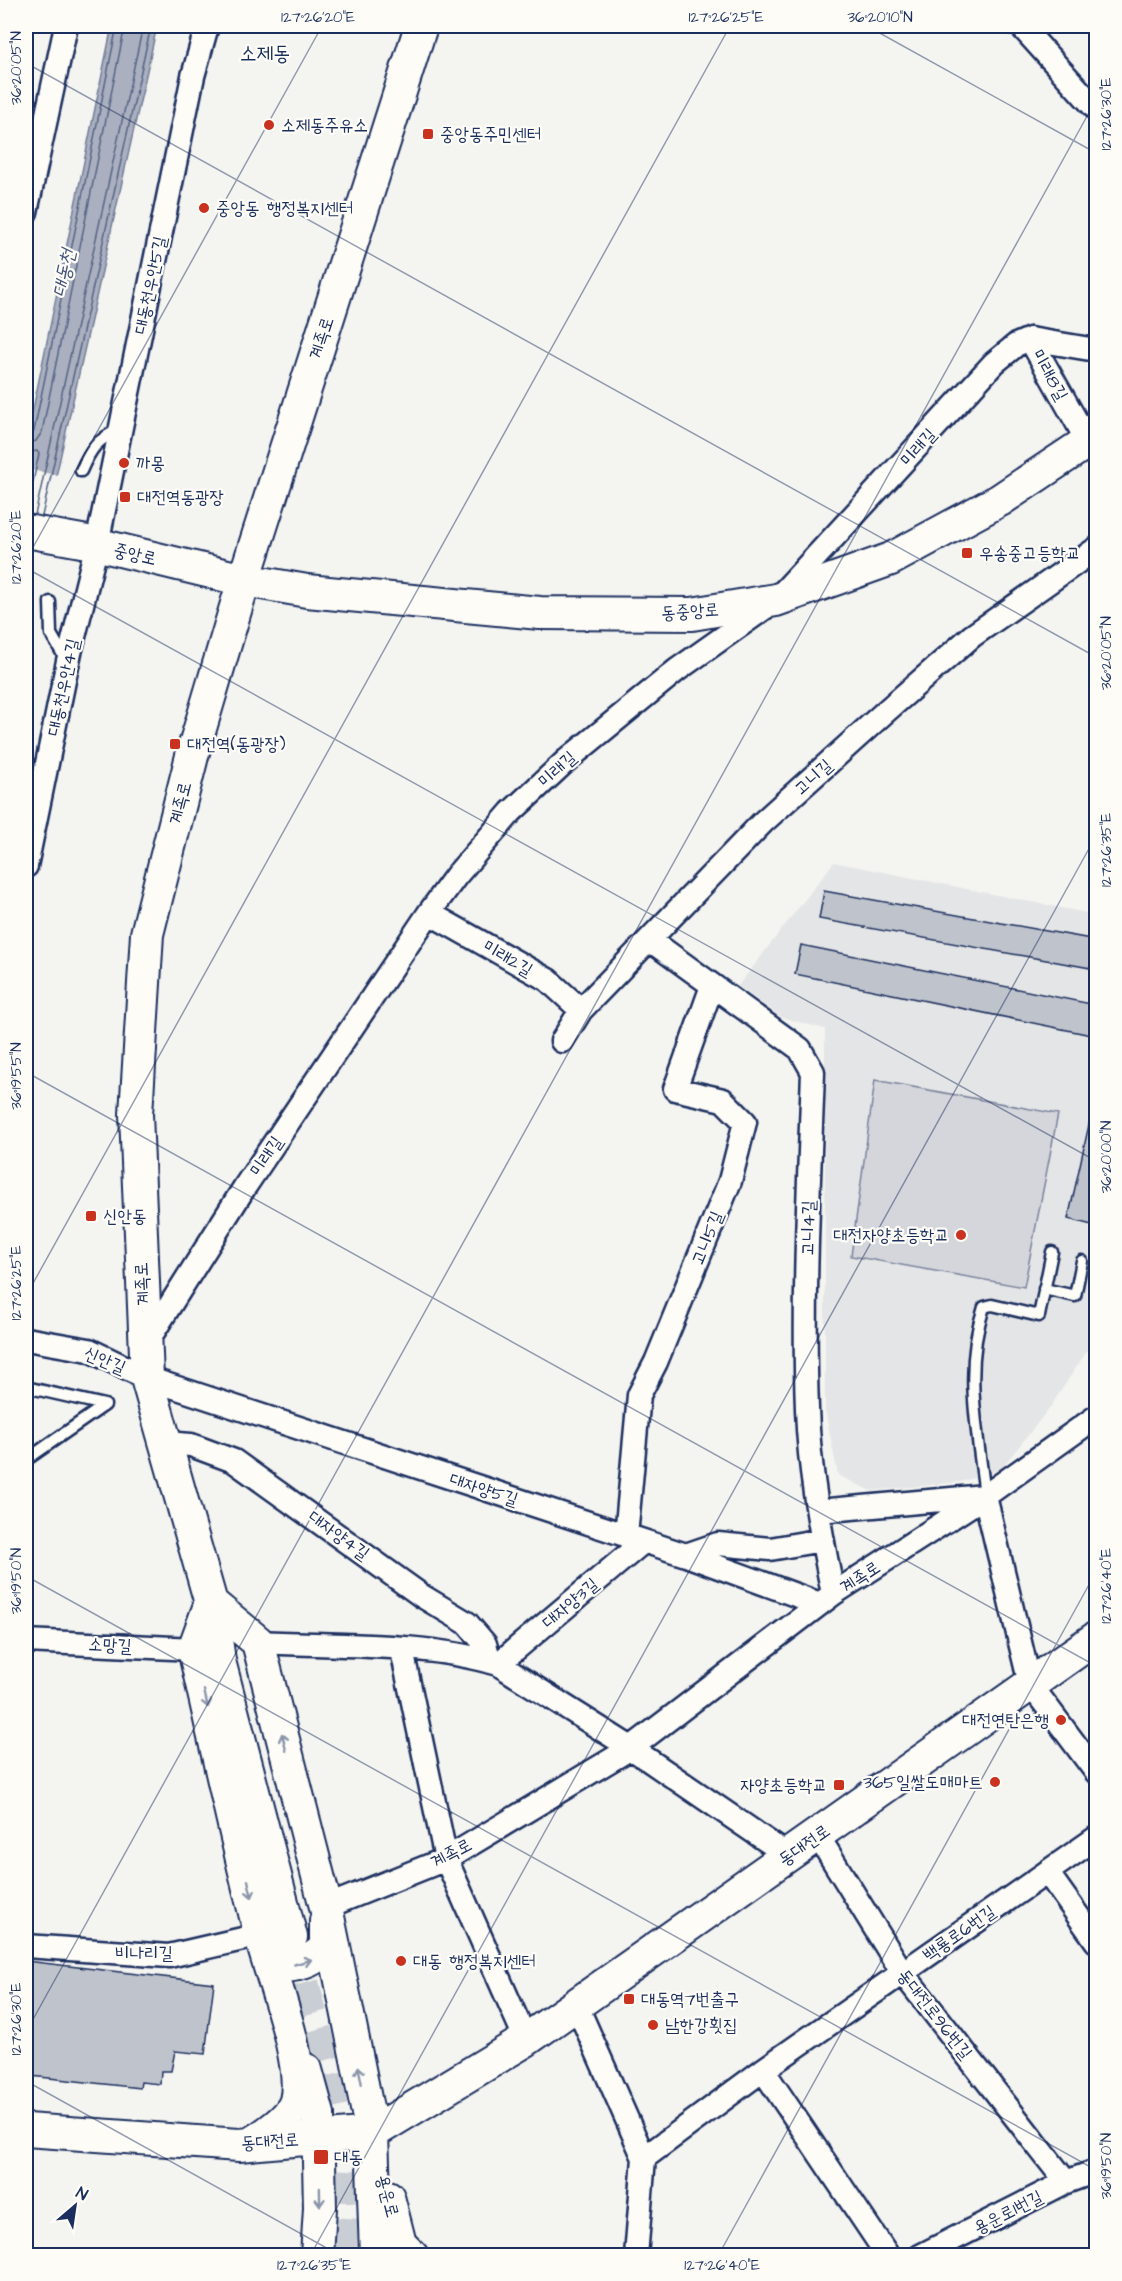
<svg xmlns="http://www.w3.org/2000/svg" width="1122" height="2281" font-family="'Architects Daughter','Poor Story',sans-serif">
<rect width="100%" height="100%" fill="#f4f4f1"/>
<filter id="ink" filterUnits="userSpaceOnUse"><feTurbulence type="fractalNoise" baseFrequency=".0167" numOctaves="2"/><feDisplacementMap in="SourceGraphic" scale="12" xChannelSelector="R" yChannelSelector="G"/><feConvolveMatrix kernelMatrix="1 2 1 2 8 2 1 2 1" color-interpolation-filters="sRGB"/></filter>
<g filter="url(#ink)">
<!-- built -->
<path fill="#e4e5e6" d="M834,862L1096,915V1332L1088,1349L1051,1406L1001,1469L960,1482L871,1491L838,1475L825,1410V1029L781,1017L738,986Z"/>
<!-- green -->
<path fill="#d4d6db" stroke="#78829c" stroke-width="1.5" d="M875,1080L1058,1114L1024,1287L851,1256Z"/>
<!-- water -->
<path fill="#aab0bf" stroke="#717c98" stroke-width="1.5" d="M112,26H157L26,610V443Z"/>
<!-- pier -->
<path fill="#f4f4f1" d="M26,469L61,476L33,592L26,591Z"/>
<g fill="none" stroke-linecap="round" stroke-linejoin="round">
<!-- shore -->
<path stroke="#546385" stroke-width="1.5" d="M26,436L31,435L34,431L117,26
M26,444L36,441L42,432L125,26
M26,453L37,451L39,454L26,514
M35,515L143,26
M42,516L151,26"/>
</g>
<!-- building -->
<path fill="#bfc3cc" stroke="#1b2f5e" stroke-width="1.5" d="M824,891L1096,940V969L819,919Z
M801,945L1096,1005V1036L795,974Z
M1090,1120L1096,1121V1226L1068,1219Z
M26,1961L214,1983L205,2054L175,2051L171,2071H161L160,2084L141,2082L140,2088L31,2076L33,2052L26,2051Z"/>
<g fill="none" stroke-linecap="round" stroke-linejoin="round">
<!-- secondary-tunnel -->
<path stroke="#c9cdd4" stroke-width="32" stroke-dasharray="32 16" stroke-linecap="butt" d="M291,1937L346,2147L340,2256"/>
<defs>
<path id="lane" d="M967,26H1006L1022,33
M81,471C90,450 97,439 119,430
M50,602L51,634L66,660
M1044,1289L1075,1296L1082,1261
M26,1387L105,1405L26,1460
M985,1496C978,1433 963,1369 984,1307L992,1305L1039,1316L1052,1252"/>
<path id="street" d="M1021,26L1096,109
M26,212L66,26
M1030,339L1088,442
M26,866L68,661L97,544L193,76L207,26
M429,913L548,980L581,1010
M650,940L800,1049L813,1072C809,1184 803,1297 807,1409C809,1471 821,1534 833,1594
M562,1041L581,1010L763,822L885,712L972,636L1096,549
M26,1339L89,1350L147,1378L686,1555L820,1604
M145,1345L246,1185L429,913L456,876L511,812L567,760L677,670L776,600L994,363L1016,345L1030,339L1096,350
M164,1443L191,1445L234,1461L422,1596L467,1623L485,1644L490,1662
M818,1511L985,1496L1030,1684L1096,1772
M626,1536L639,1395L656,1362L730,1181L745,1122L723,1100L675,1089L712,986
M686,1555L718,1544L770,1549L822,1540
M26,1641L194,1649
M258,1642C334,1646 425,1642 498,1664L631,1748L789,1856
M402,1650L446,1859L526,2040
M498,1664L643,1542
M818,1836L902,1972L1066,2182
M1047,1872L1096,1941
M326,1907L446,1859L631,1748L833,1594L985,1496L1096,1417
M26,1946L169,1956L260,1935
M576,2004L644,2158L636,2256
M763,2070L888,2256
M644,2158L763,2070L1096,1838
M920,2256L1066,2182L1096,2171"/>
<path id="secondary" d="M26,531L87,542L244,580L307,591L540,613L692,614L776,600L891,559L1000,500L1096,436
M211,1603L258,1642L326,1907L372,2133L376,2256
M209,1608L194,1649C216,1744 236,1839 260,1933C270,1974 306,2062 296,2101C291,2118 264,2136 250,2144
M291,1937L219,1661L211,1603L147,1378L136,1114L147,934L193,752L244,580L421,26
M264,1941L275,1958L285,1966C304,1964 313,1961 326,1947V1921
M306,2070L318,2114L320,2208L317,2256
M26,2130L239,2145L372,2133L526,2040L1096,1638
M388,2197L400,2244L412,2256"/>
</defs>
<!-- lane casing -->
<use href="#lane" stroke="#1b2f5e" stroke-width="15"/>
<!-- street casing -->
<use href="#street" stroke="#1b2f5e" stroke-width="27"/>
<!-- secondary casing -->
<use href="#secondary" stroke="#1b2f5e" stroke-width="36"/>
<!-- lane -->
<use href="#lane" stroke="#fdfcf7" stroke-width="10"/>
<!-- street -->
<use href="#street" stroke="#fdfcf7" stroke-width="22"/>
<!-- secondary -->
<use href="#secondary" stroke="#fdfcf7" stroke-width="32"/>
</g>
<!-- one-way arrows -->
<defs><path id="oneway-shaft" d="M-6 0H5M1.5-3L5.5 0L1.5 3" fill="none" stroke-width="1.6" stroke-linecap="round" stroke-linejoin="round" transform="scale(1.5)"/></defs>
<g stroke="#8c96aa">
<use href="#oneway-shaft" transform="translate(206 1699) rotate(77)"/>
<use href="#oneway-shaft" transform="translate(284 1742) rotate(-104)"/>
<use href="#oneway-shaft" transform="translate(250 1889) rotate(77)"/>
<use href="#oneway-shaft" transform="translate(303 1962) rotate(-16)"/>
<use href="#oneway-shaft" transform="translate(360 2075) rotate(-101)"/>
<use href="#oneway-shaft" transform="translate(320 2197) rotate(89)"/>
</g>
</g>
<!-- ticks -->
<path fill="none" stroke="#1b2f5e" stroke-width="1.5" stroke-opacity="0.45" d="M867,26L1096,153M26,63L1096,657M26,560L322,26M26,568L1096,1161M26,1072L1096,1666M26,1296L730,26M26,1576L1096,2170M26,2032L1096,100M26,2081L341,2256M310,2256L1096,836M718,2256L1096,1572"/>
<!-- markers -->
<g fill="#c8321e" stroke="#fdfcf7" stroke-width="2">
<circle cx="269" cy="125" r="6"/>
<rect x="422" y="128" width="12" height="12" rx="3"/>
<circle cx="204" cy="208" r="6"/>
<circle cx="124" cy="463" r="6"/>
<rect x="119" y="491" width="12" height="12" rx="3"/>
<rect x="961" y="547" width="12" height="12" rx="3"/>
<rect x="169" y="738" width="12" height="12" rx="3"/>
<rect x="85" y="1210" width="12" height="12" rx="3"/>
<circle cx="961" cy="1235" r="6"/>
<circle cx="1061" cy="1720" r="6"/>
<circle cx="995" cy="1782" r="6"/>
<rect x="833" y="1779" width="12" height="12" rx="3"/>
<circle cx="401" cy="1961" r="6"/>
<rect x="623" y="1993" width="12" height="12" rx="3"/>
<circle cx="653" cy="2025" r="6"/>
<rect x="313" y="2149" width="16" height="16" rx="3"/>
</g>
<g text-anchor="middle" stroke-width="4.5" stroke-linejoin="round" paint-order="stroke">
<!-- poi labels -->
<g font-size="18" fill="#1b2f5e" stroke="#fdfcf7" text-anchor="start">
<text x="281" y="131">소제동주유소</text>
<text x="440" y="140">중앙동주민센터</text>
<text x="216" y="214">중앙동 행정복지센터</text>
<text x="136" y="469">까몽</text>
<text x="137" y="503">대전역동광장</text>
<text x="979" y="559">우송중고등학교</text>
<text x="187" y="750">대전역(동광장)</text>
<text x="103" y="1222">신안동</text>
<text x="949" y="1241" text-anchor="end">대전자양초등학교</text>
<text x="1049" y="1726" text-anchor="end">대전연탄은행</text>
<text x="983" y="1788" text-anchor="end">365일쌀도매마트</text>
<text x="827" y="1791" text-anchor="end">자양초등학교</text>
<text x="413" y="1967">대동 행정복지센터</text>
<text x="641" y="2005">대동역7번출구</text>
<text x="665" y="2031">남한강횟집</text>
<text x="334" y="2163">대동</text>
</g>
<!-- street labels -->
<g font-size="18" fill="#1b2f5e" stroke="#fdfcf7">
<text transform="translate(150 285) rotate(-78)" y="6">대동천우안5길</text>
<text transform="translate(321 338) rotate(-72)" y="6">계족로</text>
<text transform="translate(1050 375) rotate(61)" y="6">미래8길</text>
<text transform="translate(918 447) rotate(-48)" y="6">미래길</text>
<text transform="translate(135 554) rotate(13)" y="6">중앙로</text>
<text transform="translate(690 611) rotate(-4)" y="6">동중앙로</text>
<text transform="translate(63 687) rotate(-78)" y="6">대동천우안4길</text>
<text transform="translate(557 769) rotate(-42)" y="6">미래길</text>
<text transform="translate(813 777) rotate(-42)" y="6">고니길</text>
<text transform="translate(180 803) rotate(-76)" y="6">계족로</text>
<text transform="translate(508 958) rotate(30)" y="6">미래2길</text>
<text transform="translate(266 1156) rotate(-56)" y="6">미래길</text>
<text transform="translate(808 1228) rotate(-89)" y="6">고니4길</text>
<text transform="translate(707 1238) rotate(-68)" y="6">고니5길</text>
<text transform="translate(142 1284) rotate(-93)" y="6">계족로</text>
<text transform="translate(105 1360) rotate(23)" y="6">신안길</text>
<text transform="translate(484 1489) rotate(18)" y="6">대자양5길</text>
<text transform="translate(339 1535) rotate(36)" y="6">대자양4길</text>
<text transform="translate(860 1577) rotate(-33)" y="6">계족로</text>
<text transform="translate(570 1603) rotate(-40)" y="6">대자양3길</text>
<text transform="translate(110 1645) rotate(3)" y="6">소망길</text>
<text transform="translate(804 1845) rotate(-35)" y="6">동대전로</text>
<text transform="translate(451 1853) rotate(-28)" y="6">계족로</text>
<text transform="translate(959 1933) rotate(-35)" y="6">백룡로6번길</text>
<text x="144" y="1959">비나리길</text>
<text transform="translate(935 2014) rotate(52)" y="6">동대전로96번길</text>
<text transform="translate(270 2141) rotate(-4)" y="6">동대전로</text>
<text transform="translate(388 2196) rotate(75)" y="6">용운로</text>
<text transform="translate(1008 2212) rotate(-27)" y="6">용운로1번길</text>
</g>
<!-- water labels -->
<g font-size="20" font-style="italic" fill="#46567b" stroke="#fdfcf7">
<text transform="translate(63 273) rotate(-78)" y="7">대동천</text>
</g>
<!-- quarter labels -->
<g font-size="21" fill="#1b2f5e" stroke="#fdfcf7">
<text x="265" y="60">소제동</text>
</g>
</g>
<!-- margin -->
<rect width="1122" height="2281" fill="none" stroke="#fdfcf7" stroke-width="66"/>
<!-- north arrow -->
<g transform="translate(75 2206) rotate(29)" stroke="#fdfcf7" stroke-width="4.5" paint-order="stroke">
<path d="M0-4.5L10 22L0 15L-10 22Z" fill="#1b2f5e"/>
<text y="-9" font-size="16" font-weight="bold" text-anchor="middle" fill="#1b2f5e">N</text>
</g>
<rect x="33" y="33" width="1056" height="2215" fill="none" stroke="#1b2f5e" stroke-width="2"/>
<g font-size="15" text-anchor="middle" fill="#1b2f5e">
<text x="318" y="22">127°26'20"E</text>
<text x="726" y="22">127°26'25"E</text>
<text x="880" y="22">36°20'10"N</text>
<text transform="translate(16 68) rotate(-90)" y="5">36°20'05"N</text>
<text transform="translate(1106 114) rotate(-90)" y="5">127°26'30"E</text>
<text transform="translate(16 547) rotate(-90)" y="5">127°26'20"E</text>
<text transform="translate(1106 653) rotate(-90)" y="5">36°20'05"N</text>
<text transform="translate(1106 850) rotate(-90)" y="5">127°26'35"E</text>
<text transform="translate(16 1076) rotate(-90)" y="5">36°19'55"N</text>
<text transform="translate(1106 1157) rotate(-90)" y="5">36°20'00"N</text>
<text transform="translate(16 1283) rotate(-90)" y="5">127°26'25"E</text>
<text transform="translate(16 1581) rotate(-90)" y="5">36°19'50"N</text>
<text transform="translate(1106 1586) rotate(-90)" y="5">127°26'40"E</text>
<text transform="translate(16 2019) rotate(-90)" y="5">127°26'30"E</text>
<text transform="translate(1106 2166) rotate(-90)" y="5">36°19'50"N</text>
<text x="314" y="2270">127°26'35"E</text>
<text x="722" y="2270">127°26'40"E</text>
</g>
</svg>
